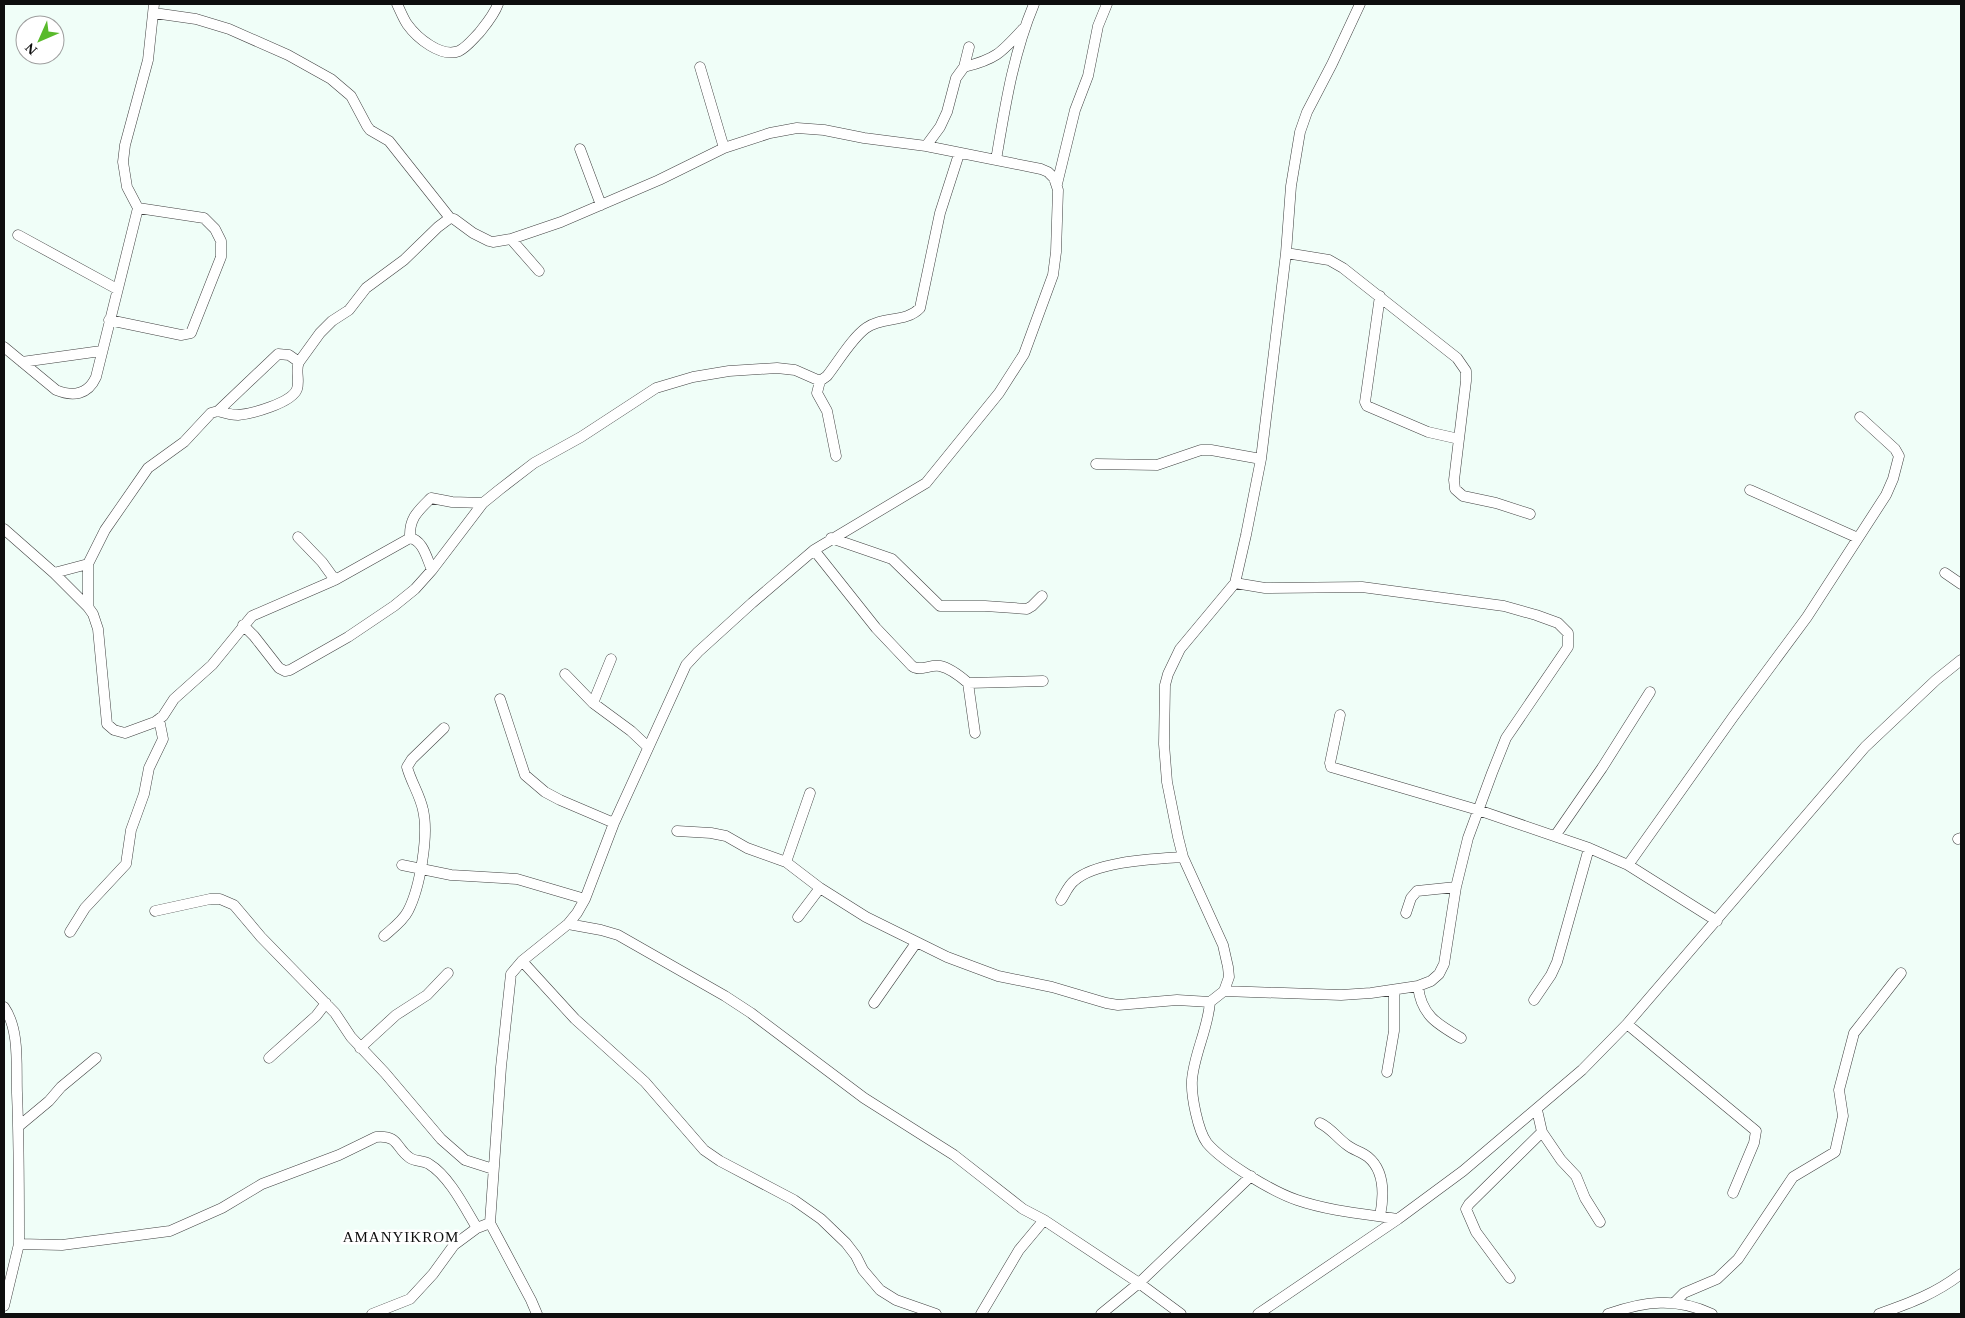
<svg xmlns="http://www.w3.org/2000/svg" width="1965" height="1318" font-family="Georgia,serif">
<rect width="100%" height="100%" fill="#f0fef8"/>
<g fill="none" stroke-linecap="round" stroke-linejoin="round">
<defs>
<path id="minor" d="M397,4C400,10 403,18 407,24C417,38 441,58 459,51C467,47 473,39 479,33C487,23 494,15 498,4
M1360,4L1332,64L1307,112L1300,132L1291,186L1286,253L1261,459L1246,535L1235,583L1180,649L1168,674L1165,685L1164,744L1167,782L1178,837L1183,857L1223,945L1228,967L1229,977L1224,991L1210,1002C1208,1029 1194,1054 1192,1080C1191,1096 1198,1131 1207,1143C1223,1162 1273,1192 1297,1200C1329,1211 1365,1214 1398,1219
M154,13L196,19L229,29L288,55L331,79L351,96L367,126L370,130L389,141L450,218L454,219L473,233L489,241L493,242L511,239L561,222L659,180L724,148L770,133L797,128L824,130L864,138L926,146L1041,169L1048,172L1054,178L1058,190L1056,252L1053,275L1024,354L999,393L926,483L814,550L752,603L698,652L686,665L614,823L585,899L577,913L568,924
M700,67L724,148
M964,67C996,59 1001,53 1023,29
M926,146L940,127L947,112L956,78L964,67L969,47
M580,149L601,205
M996,160C1005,107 1013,54 1034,4
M1057,184L1075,110L1088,76L1098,26L1107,4
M18,235L117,289
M511,239L539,271
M1286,253L1329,260L1343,268L1457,358L1466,371V381L1454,480L1455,489L1463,496L1496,503L1530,514
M1380,296L1365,402L1367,406L1428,432L1459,439
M109,320L181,335L191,333L221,257V241L215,229L204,218L138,208
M4,347L56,390C73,397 88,395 96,377L138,208L127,187L123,162L125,145L148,60L154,4
M22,362L101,351
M218,411C225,413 231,415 238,415C251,414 292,403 297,389C300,380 295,370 299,362L320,333L332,321L349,310L366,288L404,260L438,227L450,218
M836,456L827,411L817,393L820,381L827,376C838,362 852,338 866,328C882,316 906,323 920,308L940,213L959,154
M1096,464L1157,465L1201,450H1211L1261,459
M1750,490L1858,538
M4,529L54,573L88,607L93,614L98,629L107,724L114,730L125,733L155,722L163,716L174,699L212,665L252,616L335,580L410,538C423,540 427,559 432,570
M298,537L322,562L335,580
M410,538C409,518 418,511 431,498L452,502L483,503
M831,538L892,559L940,606H985L1027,609L1032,606L1042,596
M814,550L876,628L912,666C920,672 930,664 940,666C950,668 960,676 968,683L975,733
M54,573L88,564
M1945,573L1961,584
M88,607V564L105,530L148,468L184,442L211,413L218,411L278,354L289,355L299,362
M243,625L254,636L279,668L285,671L290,670L348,637L394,606L415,589L432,570L483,503L499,490L534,463L581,437L656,388L693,377L729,371L777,368L795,370L820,381
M565,674L593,703L631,731L648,747
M968,683L1043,681
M500,699L525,775L545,792L560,800L614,823
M593,703L611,659
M1340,715L1330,763L1331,767L1478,810L1589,848L1628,865L1717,921
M677,831L711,833L726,836L747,848L786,862L820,888L866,917L947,957L998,976L1052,987L1106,1003L1118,1005L1177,1000L1210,1002
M1555,836L1602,768L1650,692
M1958,839L1961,838
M786,862L810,793
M402,865L451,875L517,879L585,899
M1628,865L1733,717L1807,617L1886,495L1893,479L1899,456L1895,449L1860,417
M1061,900C1065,894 1068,886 1074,881C1096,861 1154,859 1183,857
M155,911L210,899H220L234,905L261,937L335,1013L351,1037L385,1073L441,1139L465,1160L493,1169
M1406,913L1411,898L1417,891L1456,887
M798,917L820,888
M70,932L85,908L126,864L131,830L144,794L149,768L163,739L159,719
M384,936C392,929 403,921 408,911C420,888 429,835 423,810C420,795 411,782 407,767L412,759L444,728
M522,961L575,1019L645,1082L704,1150L720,1161L794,1200L821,1219L846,1243L856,1256L863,1270L880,1290L896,1300L936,1314
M1418,986C1421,1015 1437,1024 1461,1038
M1224,991L1341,995L1371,993L1418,986L1431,981L1439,974L1444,964L1456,887L1468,838L1492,773L1506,738L1568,647V633L1558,623L1536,615L1504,606L1362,587L1265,588L1235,583
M1534,1000L1551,975L1557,962L1589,848
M874,1003L916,943
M4,1007C20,1030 16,1066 17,1093C19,1140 19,1188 19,1235V1244L4,1306
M1627,1024L1756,1131L1754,1143L1733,1193
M360,1048L396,1015L427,995L448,973
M269,1058L316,1016L326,1003
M1387,1072L1394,1031V990
M1320,1123C1332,1129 1337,1138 1347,1145C1353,1150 1362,1152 1368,1157C1385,1171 1384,1196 1380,1216
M19,1126L49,1101L61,1087L96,1058
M1542,1132L1561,1160L1576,1176L1585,1198L1600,1222
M19,1244L62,1245L170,1231L222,1208L262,1184L339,1155L376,1137C400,1135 395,1148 410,1158C416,1162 423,1160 429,1164C449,1176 465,1208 477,1228
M1510,1278L1476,1232L1466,1209L1469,1204L1542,1132L1537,1110
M1675,1302L1684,1293L1717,1279L1738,1259L1793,1177L1835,1152L1843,1116L1839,1090L1854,1033L1901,973
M372,1314L410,1299L433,1274L454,1245L477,1228L490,1223
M537,1314L531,1300L490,1223L501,1067L511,974L522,961L568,924L601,930L618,935L725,996L751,1013L864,1098L954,1155L1023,1209L1044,1220L1139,1283L1181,1314
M981,1314L1019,1250L1044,1220
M1101,1314L1139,1283L1251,1176
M1258,1314L1398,1219L1463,1171L1582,1070L1627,1024L1865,747L1936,680L1961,660
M1608,1314C1645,1301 1676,1297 1712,1314
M1879,1314C1910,1303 1935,1294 1961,1274"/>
</defs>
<!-- minor casing -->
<use href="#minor" stroke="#414141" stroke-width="11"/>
<!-- minor -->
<use href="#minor" stroke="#fff" stroke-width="10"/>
</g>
<g text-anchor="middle" stroke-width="5" stroke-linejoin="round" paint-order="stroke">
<!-- quarter labels -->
<g font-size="15" letter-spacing="1" fill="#0e0e0e" stroke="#fff">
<text x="401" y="1242">AMANYIKROM</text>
</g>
</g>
<!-- border -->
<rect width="1965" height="1318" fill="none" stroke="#0e0e0e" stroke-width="10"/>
<!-- north arrow -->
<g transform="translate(40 40) rotate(225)"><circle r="24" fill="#ffffff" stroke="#9f9f9f"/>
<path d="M0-4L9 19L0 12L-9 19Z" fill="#59ba2b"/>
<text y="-8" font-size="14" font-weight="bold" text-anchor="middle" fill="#0e0e0e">N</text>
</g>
</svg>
